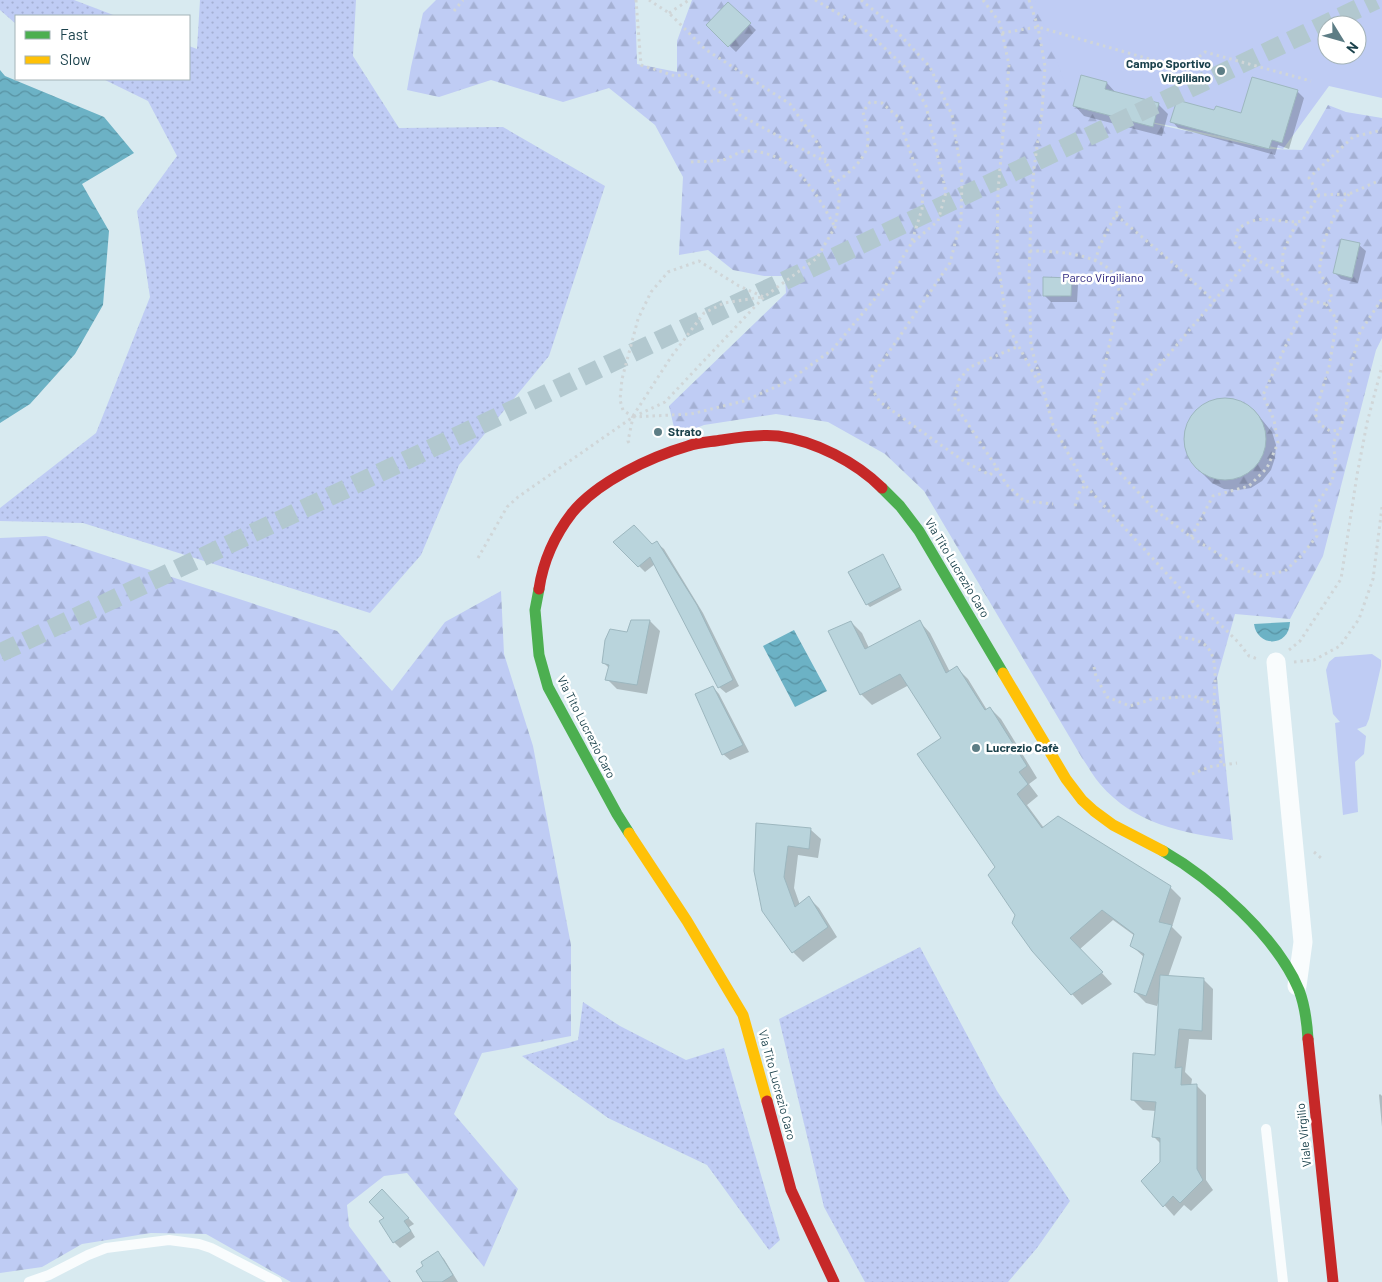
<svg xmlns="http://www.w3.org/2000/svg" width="1382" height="1282" font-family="Barlow,sans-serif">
<defs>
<pattern id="green-dots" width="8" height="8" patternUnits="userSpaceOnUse" patternTransform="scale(1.25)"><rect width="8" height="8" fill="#bfccf4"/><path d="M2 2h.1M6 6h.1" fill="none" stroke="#a4b0d3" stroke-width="1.8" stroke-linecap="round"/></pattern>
<pattern id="forest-firs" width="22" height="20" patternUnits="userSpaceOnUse" patternTransform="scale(1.25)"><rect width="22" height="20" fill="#bfccf4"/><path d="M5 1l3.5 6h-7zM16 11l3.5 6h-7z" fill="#a4b0d3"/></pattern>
<pattern id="water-waves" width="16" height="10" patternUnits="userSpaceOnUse" patternTransform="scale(1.25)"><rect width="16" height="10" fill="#6cb2c5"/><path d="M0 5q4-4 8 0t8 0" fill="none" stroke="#5892a2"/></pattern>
</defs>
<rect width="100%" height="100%" fill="#d8eaf0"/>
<!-- green -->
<path fill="url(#green-dots)" d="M0,0H74L116,16H16V24L0,10Z
M200,0H356L353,56L399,128L503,127L605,186L549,356L459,465L421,555L370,613L83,523L0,521V508L96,433L150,297L137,211L177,156L148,101L103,79H189V46L197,49Z
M920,947L997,1091L1070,1201L1037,1248L1008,1282H865L824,1207L779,1019Z
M583,1002L620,1026L686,1060L724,1048L780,1240L769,1250L707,1165L608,1118L522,1056L578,1040Z"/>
<!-- forest -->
<path fill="url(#forest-firs)" d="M436,0H635L637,64L677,72V41L692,0H1075L1092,110L1268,149L1302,150L1328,105L1346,112L1382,118V338L1376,350L1323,556L1290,619L1235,614L1217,678L1233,840C1183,833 1134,824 1100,784C1093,776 1088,766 1082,758L924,491L885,454L828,422L776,414L704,425L676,436L669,406L786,293L785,276H764L733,270L708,250L679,255L683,177L655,125L609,88L563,102L491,80L439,97L407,90L411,67L423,13Z
M46,536L337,631L392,691L445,622L501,591L504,654L533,746L571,945V1036L482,1053L454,1114L518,1189L484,1267L407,1173L384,1176L347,1205L349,1226L391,1282H291L206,1234L151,1233L82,1244L42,1267L0,1273V538Z"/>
<!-- pitch -->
<path fill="#bfccf4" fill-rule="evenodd" d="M1035,0H1382V98L1329,86L1283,149L1073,106ZM1327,25H1357V55H1327Z
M1372,654L1381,660V666L1369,719L1366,726L1357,729L1366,736L1364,754L1355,762L1358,812L1343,815L1335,723L1340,722L1333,714L1326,670L1329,662L1335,657Z"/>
<!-- water -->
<path fill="url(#water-waves)" d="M0,70L5,76L104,117L134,153L82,184L109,231L103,305L75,354L30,404L0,423Z
M1290,622C1289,648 1257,647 1254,624Z
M794,630L827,691L795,707L763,646Z"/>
<!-- shadow -->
<path fill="#0003" d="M728,3L756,30L736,52L708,25Z
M1107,83L1117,94L1158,104L1168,114L1162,136L1084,116L1075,106Z
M1297,91L1304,98L1289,149L1278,145L1275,155L1178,128L1172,121L1242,114Z
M1359,245L1366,251L1358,283L1341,279L1335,273Z
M1071,279L1078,285L1077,302H1051L1044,295Z
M1230,399L1243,403L1254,410L1272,432L1276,445L1275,458L1271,470L1262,481L1251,488L1238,490L1224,489L1212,483L1192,463L1186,451L1184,438L1187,425L1194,414L1204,405L1216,400Z
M615,542L652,545L657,543L664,549L703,613L739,686L726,693L719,687L655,564L645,572Z
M883,555L902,590L870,607L867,604Z
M650,621L660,631L647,694L617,689L607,679L609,668L604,663L628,634L632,622Z
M851,622L862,633L869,648L920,622L930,633L950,672L957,668L968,679L987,710L990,708L1001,719L1037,778L1029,784L1038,796L1027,805L1044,828L1170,887L1181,898L1172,927L1182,937L1168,977L1203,979L1213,989L1212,1040L1189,1039L1185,1072L1192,1079L1191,1086L1196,1085L1206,1095V1180L1213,1190L1191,1211L1184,1205L1174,1216L1143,1181L1161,1162V1144L1153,1136L1156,1111L1143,1110L1133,1100L1156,1057L1159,1000L1157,1006L1146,1003L1135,992L1145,958L1132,946L1135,936L1113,920L1080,949L1112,984L1082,1005L1072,994L1016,915L942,739L909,685L872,705L861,694Z
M713,687L719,694L749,752L730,760L723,754Z
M757,824L811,830L821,839L818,858L798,855L794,888L800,905L809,898L819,908L837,937L803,962L793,952Z
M1380,1094L1382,1096V1127L1379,1095Z
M382,1191L414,1224L409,1227L415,1237L400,1248L394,1242L381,1221L386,1218Z
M438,1253L444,1259L458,1282H424Z"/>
<!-- building -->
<path fill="#b9d4dc" stroke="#9db7bf" d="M728,2L751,23L728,47L706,25Z
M1081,75L1107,82L1105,89L1159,103L1153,127L1073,106Z
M1252,77L1298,90L1282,143L1272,140L1269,149L1170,122L1177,100L1214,110L1216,106L1241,113Z
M1341,239L1360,243L1352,278L1333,273Z
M1043,277L1072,278L1071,296H1043Z
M1184 439a41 41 0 1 1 82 0a41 41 0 1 1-82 0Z
M634,525L652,544L657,541L697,605L733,680L718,688L650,557L638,567L613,542Z
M883,554L900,587L866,605L848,572Z
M631,620H650L637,685L605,680L609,665L602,663L605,640L610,629L627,632Z
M920,620L946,673L957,666L985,710L990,707L1027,766L1019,772L1028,784L1017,794L1042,828L1058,816L1171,886L1159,922L1172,925L1146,996L1134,992L1144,954L1130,946L1134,934L1102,910L1070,938L1103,972L1071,995L1032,951L1012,923L1015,915L988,875L995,867L917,754L941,738L900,674L860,695L828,631L851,621L865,649Z
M713,686L743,745L722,755L695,694Z
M756,823L811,828L809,849L788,846L784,877L795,907L809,896L828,927L792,953L762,911L754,871Z
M1160,975L1204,978L1202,1031L1179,1029L1175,1068L1182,1067L1181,1085L1197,1084V1169L1203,1180L1180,1203L1173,1196L1163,1207L1141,1181L1160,1162V1138L1152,1137L1156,1102L1131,1100L1133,1053L1155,1055Z
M382,1189L409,1218L404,1221L411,1231L393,1243L379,1221L384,1218L369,1202Z
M438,1251L453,1275L442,1282H423L416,1271L423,1266L421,1262Z"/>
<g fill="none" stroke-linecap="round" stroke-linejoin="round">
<!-- street-tunnel -->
<path stroke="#b2c8cf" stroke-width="19" stroke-dasharray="19 9" stroke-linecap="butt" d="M0,653L1376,0"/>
<!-- path -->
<path stroke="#d0d6d8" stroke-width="3" stroke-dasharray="2.5 4" stroke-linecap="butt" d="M636,0L641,65L675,76L688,74L732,99L738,114L826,162
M815,0L863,28L905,67L926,106L946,192L938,221L911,244
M861,0L887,21L930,67L952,115L962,178L961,220L950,263L871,378V388L880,402L965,462L990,475L997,468L954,403L959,380L970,367L1019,346
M983,0L1000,23L1009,65L998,191L997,255L1007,325L1041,387
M1029,0L1038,27L1045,66L1042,111L1034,168L1031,209L1029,282L1031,346L1053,425L1085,485L1192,601L1224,628L1239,643L1249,656L1258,659
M454,11L463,0
M669,13L689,0
M1002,33L1038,27L1184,69L1205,52L1311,81
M691,162C701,161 712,162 722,160C730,159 738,151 747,151C793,151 816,192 835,227
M1376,182L1349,194L1319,195L1309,178L1353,137L1382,130
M1319,195L1302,221C1286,224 1268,216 1252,221C1247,223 1242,226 1238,229L1235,243L1248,255L1274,269L1288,280L1307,300L1326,304L1332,299L1330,291L1319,271L1324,241L1334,216L1349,194
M1116,215L1174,264L1214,301
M1030,251C1053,251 1100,253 1114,275C1117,280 1118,288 1120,294L1094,417L1104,456L1154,509L1191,537L1241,568L1260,576L1285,571L1302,555L1317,536L1312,512L1332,481L1336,463L1333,443L1340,430L1346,408L1351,366L1360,332L1382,299
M1095,261L1100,245L1120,206
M1282,275L1283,252L1297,222
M1326,304L1337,320L1329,367L1315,414L1321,425L1330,431L1340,430
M633,416L671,357L704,313L724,303L762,297
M633,417L691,414L744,401L787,382L832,350L884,288L911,244L922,209L923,188L898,117L882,103L870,102L863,112C865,121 868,131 868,140C869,157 848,174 835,183
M1097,432L1117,414L1176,346L1251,257
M629,443L628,441L633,417L623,410L620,400L622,379L638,319L651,292L668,272L699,261L739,286L764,297L817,258L835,227L840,194L819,145L790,104L705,49L669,13L649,0
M997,468L1006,484L1024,501L1053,504
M1075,506L1079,493L1085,485
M1191,537L1213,496L1249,486L1267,468L1278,443L1274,420L1263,395L1307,300
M478,558L507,507L518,497L633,417L665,402L764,297
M1179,637C1184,638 1190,638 1195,640C1222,647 1214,682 1214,704
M1289,650L1300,641L1341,579L1357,475L1367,423L1382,366
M1294,662L1314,660L1340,646L1359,619L1373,579L1382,507
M1094,667L1096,677L1107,697L1130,706L1153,699L1193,696L1214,704L1220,735L1221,765
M1192,774L1209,767L1237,763
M1314,852L1321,858"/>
<!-- lane -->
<path stroke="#f9fcfd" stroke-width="10" d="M1266,1129L1283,1282
M29,1282L49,1275L88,1255L106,1248L169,1240L199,1244L211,1248L277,1282"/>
<!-- street -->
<path stroke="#f9fcfd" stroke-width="19" d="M1276,662L1303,942L1297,986"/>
<!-- fast -->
<path stroke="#4caf50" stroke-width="11" d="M882,488L900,506L919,531L1003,673
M539,589L535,610L539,655L548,687L617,814L629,833
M1163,851C1212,879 1277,937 1299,990C1305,1006 1307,1022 1308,1039"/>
<!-- slow -->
<path stroke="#ffc107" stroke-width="11" d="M1003,673L1066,779L1082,800L1094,811L1113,825L1163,851
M629,833L687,921L743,1015L767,1101"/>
<!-- jam -->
<path stroke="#c62828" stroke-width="11" d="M539,589C543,562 555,535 572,513C597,482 650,457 688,446C699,442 711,442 722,440C740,437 760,434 778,436C815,441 856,462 882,488
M1308,1039L1333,1282
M767,1101L791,1190L834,1282"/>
</g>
<!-- markers -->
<g fill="#5d7d85" stroke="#fff" stroke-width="2">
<circle cx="1221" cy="71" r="5"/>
<circle cx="658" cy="432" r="5"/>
<circle cx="976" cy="748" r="5"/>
</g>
<g text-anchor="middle" stroke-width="5" stroke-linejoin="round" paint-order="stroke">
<!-- poi labels -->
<g font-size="12" font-weight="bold" fill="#1b424c" stroke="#fff" text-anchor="start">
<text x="1211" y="68" text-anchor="end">Campo Sportivo<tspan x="1211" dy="14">Virgiliano</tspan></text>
<text x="668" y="436">Strato</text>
<text x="986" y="752">Lucrezio Cafè</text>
</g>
<!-- park labels -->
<g font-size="12" fill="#28217c" stroke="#fff">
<text x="1103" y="282">Parco Virgiliano</text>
</g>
<!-- street labels -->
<g font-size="12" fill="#1b424c" stroke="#fff">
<text transform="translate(957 568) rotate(59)" y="4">Via Tito Lucrezio Caro</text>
<text transform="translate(586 727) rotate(63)" y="4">Via Tito Lucrezio Caro</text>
<text transform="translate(777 1085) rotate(75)" y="4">Via Tito Lucrezio Caro</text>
<text transform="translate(1304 1135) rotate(-96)" y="4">Viale Virgilio</text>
</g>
</g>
<!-- legend -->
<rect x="15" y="15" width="175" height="65" fill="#ffffff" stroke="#a4b3b7"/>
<rect x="25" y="31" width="25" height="8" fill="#4caf50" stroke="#a4b3b7"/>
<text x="60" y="40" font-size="15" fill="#1b424c">Fast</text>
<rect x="25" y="56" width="25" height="8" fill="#ffc107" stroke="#a4b3b7"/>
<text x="60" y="65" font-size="15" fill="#1b424c">Slow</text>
<!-- north arrow -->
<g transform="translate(1342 40) rotate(127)"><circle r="24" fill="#ffffff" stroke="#a4b3b7"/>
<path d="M0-4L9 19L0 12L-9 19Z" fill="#5d7d85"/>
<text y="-8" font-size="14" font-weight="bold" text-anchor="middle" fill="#1b424c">N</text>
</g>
</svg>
